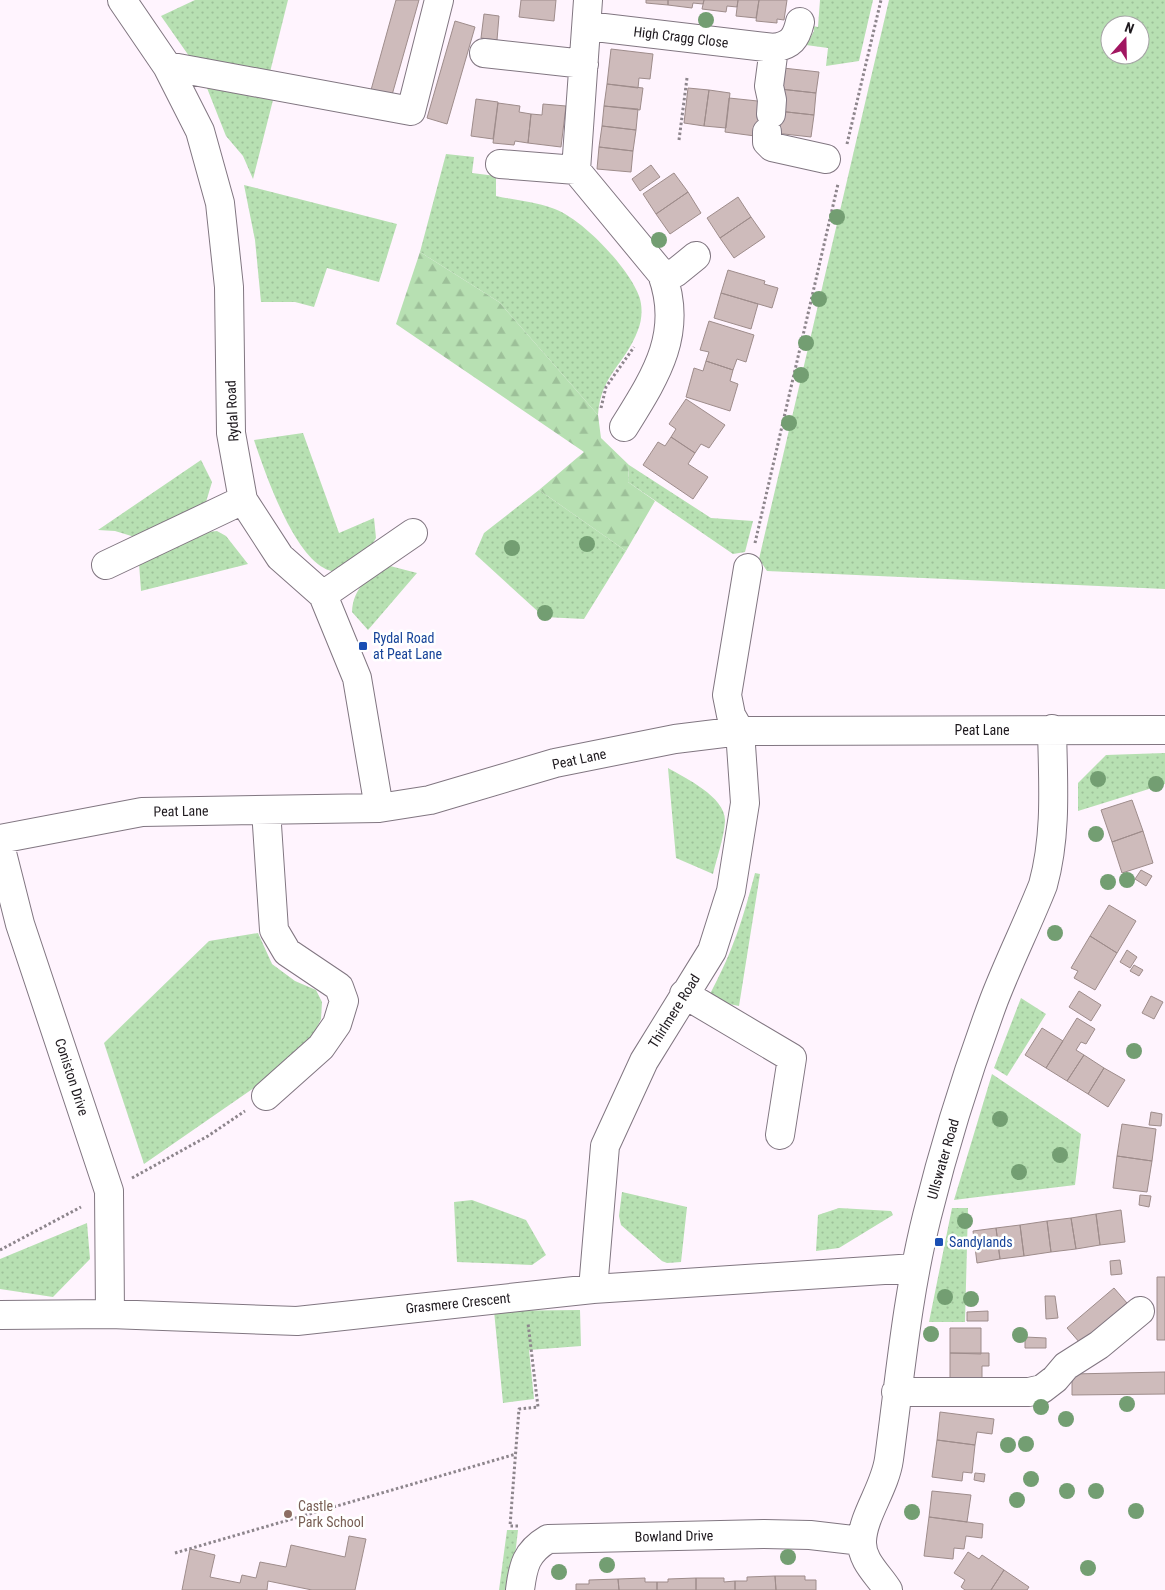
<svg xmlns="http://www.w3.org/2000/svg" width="1165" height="1590" font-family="'Roboto Condensed',sans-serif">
<defs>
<pattern id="grass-dots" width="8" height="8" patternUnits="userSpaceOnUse" patternTransform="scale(1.25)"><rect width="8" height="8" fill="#b7e0b2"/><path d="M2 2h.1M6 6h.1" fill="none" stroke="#9dc099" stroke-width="1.8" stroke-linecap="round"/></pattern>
<pattern id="forest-firs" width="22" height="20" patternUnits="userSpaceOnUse" patternTransform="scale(1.25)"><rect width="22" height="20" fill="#b7e0b2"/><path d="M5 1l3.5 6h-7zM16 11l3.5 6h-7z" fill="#9dc099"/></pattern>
</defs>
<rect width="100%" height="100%" fill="#fff4fe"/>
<!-- grass -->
<path fill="url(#grass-dots)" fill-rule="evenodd" d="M195,0H288L270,72L189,56L161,16Z
M820,0H873L859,61L826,66L828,48L806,45L814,31L813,26L818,27Z
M889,0H1165V589L767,571L759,559ZM1110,25H1140V55H1110Z
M207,88L273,100L253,179L243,156L226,136Z
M446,154L474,157L472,173L496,176V196C514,200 535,202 552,208C581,217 629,268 639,296C643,306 642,321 638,330C625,365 601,374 598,415L499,302L420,252Z
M244,185L397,224L379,282L327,268L314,307L295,302H261L255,240Z
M303,433L339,533L374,518L376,538L367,553L339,573C334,571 328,571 324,568C292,551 265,473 254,440Z
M201,460L212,482L206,502L192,512L138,538L115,531L98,530Z
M629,465L711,518L753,521L745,552L733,554L628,482Z
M539,490L626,551L584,619L544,617L475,554L484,533Z
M217,531L226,536L248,564L141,591L139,563L207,532Z
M390,566L417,573L368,630L352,612C353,588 369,575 390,566Z
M1165,753V784L1078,811V783L1106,755Z
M668,768C685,778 726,797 725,821C724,838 717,857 713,874L676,858Z
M755,873L760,874L739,1006L724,1003L710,994C733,951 743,919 755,873Z
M258,933L272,964L295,981L316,990L322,1002L321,1019L310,1042L267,1079L144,1164L104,1043L209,941Z
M1021,998L1046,1014L1007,1076L994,1068Z
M992,1074L1081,1134L1075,1185L954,1200Z
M622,1192L687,1207L681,1262L667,1263L662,1261L621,1225L619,1216Z
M472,1200L526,1220L546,1255L532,1265L457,1262L454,1202Z
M839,1208L891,1211L893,1215L839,1248L816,1251L818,1215Z
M952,1208H968L965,1322H929Z
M87,1223L90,1259L53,1297L0,1289V1259Z
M580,1310L581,1346L529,1350L534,1399L503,1403L494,1311Z
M507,1530H518L511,1590H499Z"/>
<!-- forest -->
<path fill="url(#forest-firs)" d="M420,252L499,302L598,415L601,438L629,465L628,482L655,501L626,551L539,490L584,452L396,324Z"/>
<!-- building -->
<path fill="#cebbbb" stroke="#9e8c8b" d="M396,0H419L392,95L371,90Z
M521,0H556L554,21L519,17Z
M646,0H668V5L646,3Z
M668,0H704L703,4L693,3L692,8L668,5Z
M704,0H738L737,7L727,6L726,12L702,9Z
M738,0H759L756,18L736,16Z
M759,0H787L784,20L777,19V23L756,21Z
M484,14L499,16L497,40L481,38Z
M455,21L475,27L447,124L427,118Z
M611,49L653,54L650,79L639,78L638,88L607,84Z
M783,68L819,72L816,93L780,89Z
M607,84L643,88L640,110L604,106Z
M688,88L709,90L704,126L684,123Z
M780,89L816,93L814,115L778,111Z
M709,90L730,93L726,128L704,126Z
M729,98L767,102L755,136L725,132Z
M476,99L498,102L493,139L471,136Z
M498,103L520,106L519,112L531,114L528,143L515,141L514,145L493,143Z
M543,104L566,106L561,147L528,143L531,114L542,115Z
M604,106L638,109L636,130L602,126Z
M778,111L814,115L811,137L775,133Z
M602,126L636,130L633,151L599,147Z
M599,147L633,151L631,172L597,169Z
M651,165L660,177L640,191L632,179Z
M674,173L688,192L656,214L643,194Z
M688,192L701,213L670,234L656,214Z
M738,197L751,217L720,238L707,218Z
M751,217L765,237L734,258L720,238Z
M728,270L765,281L764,284L778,288L772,308L721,293Z
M721,293L758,304L751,329L714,318Z
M709,321L754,335L746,362L737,359L733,370L706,361L709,352L700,350Z
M706,361L733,370L730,381L738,384L730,411L686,397L694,368L703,371Z
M686,399L725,425L709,448L701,444L695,453L671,437L676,429L669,424Z
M671,437L695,453L688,464L708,477L693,499L643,465L658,442L665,446Z
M1132,800L1143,831L1112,842L1101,810Z
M1143,831L1153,863L1122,873L1112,842Z
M1141,870L1152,876L1146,886L1135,879Z
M1109,905L1136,921L1117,953L1090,936Z
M1090,936L1117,953L1095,990L1074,978L1078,971L1071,968Z
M1127,950L1137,957L1130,968L1120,962Z
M1134,965L1143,970L1139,976L1130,971Z
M1079,991L1101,1005L1091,1021L1069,1007Z
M1151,996L1163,1002L1154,1019L1142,1013Z
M1077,1018L1095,1029L1086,1044L1081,1042L1076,1050L1084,1055L1067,1081L1046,1068Z
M1042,1028L1063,1041L1046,1068L1025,1055Z
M1084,1055L1104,1068L1088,1094L1067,1081Z
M1104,1068L1125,1080L1108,1107L1088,1094Z
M1151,1112L1162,1114L1161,1126L1149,1125Z
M1122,1124L1156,1129L1152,1161L1117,1156Z
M1117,1156L1152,1161L1147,1192L1113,1188Z
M1140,1195L1151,1196L1149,1207L1139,1205Z
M1121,1210L1125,1242L1100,1245L1096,1214Z
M1096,1214L1100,1245L1076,1249L1071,1218Z
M1071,1218L1076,1249L1051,1252L1047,1221Z
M1047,1221L1051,1252L1024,1256L1020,1225Z
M1020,1225L1024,1256L1000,1259L996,1228Z
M996,1228L1000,1259L977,1263L973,1231Z
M1120,1260L1122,1274L1111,1275L1110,1261Z
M1157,1277H1165V1340H1157Z
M1114,1288L1127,1303L1080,1343L1067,1328Z
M1045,1296H1055L1058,1318L1046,1319Z
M988,1311V1321H967V1312Z
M950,1328H981V1354L950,1353Z
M1025,1337L1046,1338V1348H1025Z
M950,1353H989V1366H982V1379H950Z
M1165,1372V1394L1072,1395V1374Z
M940,1412L994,1419L992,1434L977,1432L975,1445L937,1440Z
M937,1440L975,1445L972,1473L963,1472L962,1481L932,1477Z
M975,1473L985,1474L984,1482L974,1480Z
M932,1491L971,1495L967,1522L929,1517Z
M929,1517L983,1524L982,1538L966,1536L964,1549L954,1548L953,1559L924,1556Z
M349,1536L366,1539L355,1590H312L268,1581L267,1590H182L190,1549L215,1555L210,1577L240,1583L242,1575L256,1578L260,1562L286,1567L291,1545L345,1557Z
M968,1552L979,1559L982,1555L1004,1570L991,1590H965L961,1587L965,1580L954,1573Z
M1004,1570L1029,1587L1027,1590H991Z
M775,1576H805V1580H816V1590H776Z
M775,1576L776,1590H735V1581H747V1577Z
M645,1578V1582H657V1590H619L618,1579Z
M696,1578H724V1582L735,1581V1590H696Z
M696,1578V1590H657V1582H668V1579Z
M618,1579L619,1590H576V1584H589V1580Z"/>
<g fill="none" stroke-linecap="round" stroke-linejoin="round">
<defs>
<path id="minor" d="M122,0L167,66L200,131L220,203L229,287L231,433L243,500L280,557L323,595L357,678L379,808
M588,0L576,170L662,274C684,334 655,377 624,427
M587,26L774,48C791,45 796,39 800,22
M484,53L584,64
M167,66L411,111L439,0
M771,114L772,100L769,86L774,48
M767,132V142L772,147L826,159
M500,164L576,170
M662,274L675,273L696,256
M106,565L243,500
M323,595L413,533
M266,810L274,930L287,952L339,987L344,1001L337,1024L321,1047L266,1096
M0,839L142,812L379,808L430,800L555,763L675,739L740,731L1165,730
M0,845L20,924L109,1191L110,1314
M684,994L792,1058L780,1135
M593,1289L605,1146L644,1061L712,951L731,891L745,803L740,731L731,715L727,695L748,568
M0,1315L110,1314L297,1321L593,1289L915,1268
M896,1392H1029L1042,1389L1055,1379L1066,1366L1099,1345L1140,1311
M520,1590C523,1566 526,1552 548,1539L764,1534L810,1535L862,1541
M888,1590C879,1575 861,1561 862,1541C863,1515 885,1488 889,1459C900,1377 907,1296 927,1216C945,1143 968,1070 994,1000C1009,961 1028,923 1043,885C1057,834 1053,782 1052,729"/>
</defs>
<!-- minor casing -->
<use href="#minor" stroke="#817681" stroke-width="30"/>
<!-- path -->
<path stroke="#8d858c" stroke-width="3" stroke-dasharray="2.5 2.5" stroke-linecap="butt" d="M679,140L687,78
M847,144L881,0
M601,408L606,387L634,347
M755,543L838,184
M132,1178L208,1136L245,1111
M0,1250L81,1207
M518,1526H510L519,1409L538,1407L528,1323
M175,1553L516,1454"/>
<!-- minor -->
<use href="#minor" stroke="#fff" stroke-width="28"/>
</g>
<!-- trees -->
<g fill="#739e72">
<circle cx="706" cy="20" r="8"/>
<circle cx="837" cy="217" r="8"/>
<circle cx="659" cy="240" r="8"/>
<circle cx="819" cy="299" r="8"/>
<circle cx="806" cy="343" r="8"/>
<circle cx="801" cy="375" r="8"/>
<circle cx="789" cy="423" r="8"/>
<circle cx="587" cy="544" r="8"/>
<circle cx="512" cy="548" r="8"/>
<circle cx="545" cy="613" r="8"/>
<circle cx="1098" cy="779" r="8"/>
<circle cx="1156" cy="784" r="8"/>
<circle cx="1096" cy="834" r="8"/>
<circle cx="1127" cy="880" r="8"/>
<circle cx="1108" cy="882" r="8"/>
<circle cx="1055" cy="933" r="8"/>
<circle cx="1134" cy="1051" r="8"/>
<circle cx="1000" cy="1119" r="8"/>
<circle cx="1060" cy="1155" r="8"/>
<circle cx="1019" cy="1172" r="8"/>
<circle cx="965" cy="1221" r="8"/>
<circle cx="945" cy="1297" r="8"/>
<circle cx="971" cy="1299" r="8"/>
<circle cx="931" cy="1334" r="8"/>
<circle cx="1020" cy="1335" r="8"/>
<circle cx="1127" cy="1404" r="8"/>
<circle cx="1041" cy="1407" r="8"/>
<circle cx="1066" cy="1419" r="8"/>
<circle cx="1026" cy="1444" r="8"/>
<circle cx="1008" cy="1445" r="8"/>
<circle cx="1031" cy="1479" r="8"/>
<circle cx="1067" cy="1491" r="8"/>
<circle cx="1096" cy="1491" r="8"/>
<circle cx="1017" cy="1500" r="8"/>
<circle cx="1136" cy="1511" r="8"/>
<circle cx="912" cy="1512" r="8"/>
<circle cx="788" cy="1557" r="8"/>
<circle cx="607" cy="1565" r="8"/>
<circle cx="1088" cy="1568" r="8"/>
<circle cx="559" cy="1572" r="8"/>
</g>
<!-- markers -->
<g fill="#1a4fb4" stroke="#fff" stroke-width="2">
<rect x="358" y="641" width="10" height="10" rx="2.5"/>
<rect x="934" y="1237" width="10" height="10" rx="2.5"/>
</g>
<circle fill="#8d6e63" stroke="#fff" stroke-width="2" cx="288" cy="1514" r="5"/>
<g text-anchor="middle" stroke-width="5" stroke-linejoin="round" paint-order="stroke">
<!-- street labels -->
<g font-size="14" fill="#1e191e" stroke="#fff">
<text transform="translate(681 37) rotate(7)" y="5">High Cragg Close</text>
<text transform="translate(232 411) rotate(-93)" y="5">Rydal Road</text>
<text x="982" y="735">Peat Lane</text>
<text transform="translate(579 759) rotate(-12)" y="5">Peat Lane</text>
<text transform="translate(181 811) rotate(-1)" y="5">Peat Lane</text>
<text transform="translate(674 1011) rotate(-58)" y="5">Thirlmere Road</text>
<text transform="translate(72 1077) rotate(72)" y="5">Coniston Drive</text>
<text transform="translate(943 1159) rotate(-74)" y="5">Ullswater Road</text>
<text transform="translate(458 1303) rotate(-6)" y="5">Grasmere Crescent</text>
<text transform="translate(674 1536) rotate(-1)" y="5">Bowland Drive</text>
</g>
<!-- transit labels -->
<g font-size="14" fill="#164399" stroke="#fff" text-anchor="start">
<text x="373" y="643">Rydal Road<tspan x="373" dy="16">at Peat Lane</tspan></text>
<text x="949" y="1247">Sandylands</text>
</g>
<!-- education labels -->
<g font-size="14" fill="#785e54" stroke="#fff" text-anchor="start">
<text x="298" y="1511">Castle<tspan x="298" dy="16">Park School</tspan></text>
</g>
</g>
<!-- north arrow -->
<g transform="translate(1125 40) rotate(20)"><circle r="24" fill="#ffffff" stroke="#a5a3a5"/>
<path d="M0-4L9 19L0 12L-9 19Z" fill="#a11661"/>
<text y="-8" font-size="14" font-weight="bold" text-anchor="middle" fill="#1e191e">N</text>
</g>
</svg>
